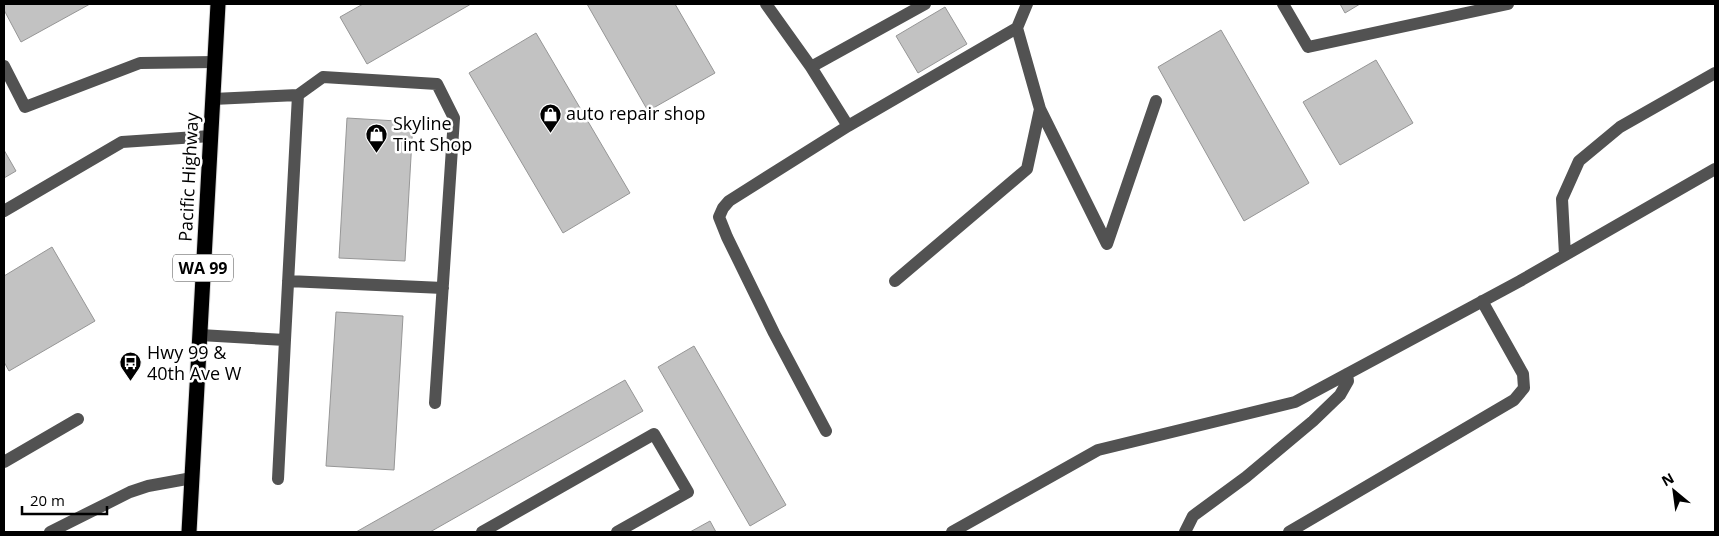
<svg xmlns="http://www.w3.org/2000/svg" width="1719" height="536" font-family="'Open Sans',sans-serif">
<rect width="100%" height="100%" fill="#fff"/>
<!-- building -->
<path fill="#c2c2c2" stroke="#969696" d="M4,4H90L21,42L4,10Z
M363,4H471L367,64L340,17Z
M587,4H675L715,73L648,111Z
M1340,4H1360L1345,13Z
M945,7L967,44L918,73L896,36Z
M1221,30L1309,183L1244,221L1158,67Z
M536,33L630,193L563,233L469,73Z
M1376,60L1413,123L1340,165L1303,102Z
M347,118L413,122L405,261L339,258Z
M4,150L16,171L4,178Z
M52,247L95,321L9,371L4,362V276Z
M336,312L403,316L394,470L326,466Z
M694,346L786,505L750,526L658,367Z
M625,380L643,411L430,532H356Z
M710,521L716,532H690Z"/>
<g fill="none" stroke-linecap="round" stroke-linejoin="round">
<defs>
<path id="highway" d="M189,532L218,4"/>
</defs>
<!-- highway casing -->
<use href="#highway" stroke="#dbdbdb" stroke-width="17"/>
<!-- minor -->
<path stroke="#525252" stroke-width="12" d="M766,4L811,67L925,4
M1283,4L1308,47L1508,4
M4,66L25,107L140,63L215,62
M811,67L848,126L1017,28L1027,4
M298,95L323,77L437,84L454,118L435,403
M213,99L298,95L285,340
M1040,109L1107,244L1156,101
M4,211L122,142L211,136
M1565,255L1562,199L1579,161L1620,127L1715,73
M288,281L443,288
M895,281L1027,169L1040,109L1017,28
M200,335L285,340L278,479
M826,431L774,333L727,237L719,217L723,208L729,201L848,126
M4,462L78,419
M50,532L130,492L148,486L192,478
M482,532L654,434L688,492L617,532
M952,532L1098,450L1295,402L1520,281L1715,169
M1185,532L1193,516L1246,477L1313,421L1340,395L1348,381L1347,374
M1289,532L1514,400L1524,388L1523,374L1482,301"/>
<!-- highway -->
<use href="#highway" stroke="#000" stroke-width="15"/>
</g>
<!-- icons -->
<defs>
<symbol id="shop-pin" viewBox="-11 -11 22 30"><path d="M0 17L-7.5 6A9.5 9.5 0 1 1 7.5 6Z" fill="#000" stroke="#fff"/><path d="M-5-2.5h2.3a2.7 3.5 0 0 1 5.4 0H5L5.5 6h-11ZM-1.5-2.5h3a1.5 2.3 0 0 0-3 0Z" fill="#fff"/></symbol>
<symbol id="bus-pin" viewBox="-11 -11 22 30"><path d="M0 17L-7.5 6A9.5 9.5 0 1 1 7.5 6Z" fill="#000" stroke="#fff"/><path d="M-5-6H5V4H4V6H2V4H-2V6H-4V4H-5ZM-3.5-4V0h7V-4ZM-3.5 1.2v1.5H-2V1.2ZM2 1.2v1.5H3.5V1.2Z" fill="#fff"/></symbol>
</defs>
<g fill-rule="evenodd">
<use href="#shop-pin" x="538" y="102" width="25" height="34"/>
<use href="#shop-pin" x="364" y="122" width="25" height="34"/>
<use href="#bus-pin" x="118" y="350" width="25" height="34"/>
</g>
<g text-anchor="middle" stroke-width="5" stroke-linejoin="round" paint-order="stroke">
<!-- shield labels -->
<rect fill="#fff" stroke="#4c4c4c" stroke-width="1" x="173" y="254.5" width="60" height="27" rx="4"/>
<g font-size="16" font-weight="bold" fill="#000">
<text x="203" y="274">WA 99</text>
</g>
<!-- poi labels -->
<g font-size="18" fill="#000" stroke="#fff" text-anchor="start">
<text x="566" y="120">auto repair shop</text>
<text x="393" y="130">Skyline<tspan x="393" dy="21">Tint Shop</tspan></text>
<text x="147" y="359">Hwy 99 &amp;<tspan x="147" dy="21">40th Ave W</tspan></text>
</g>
<!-- street labels -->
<g font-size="18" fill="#000" stroke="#fff">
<text transform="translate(189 177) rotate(-87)" y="6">Pacific Highway</text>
</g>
</g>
<!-- border -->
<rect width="1719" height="536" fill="none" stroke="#000000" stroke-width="10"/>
<!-- north arrow -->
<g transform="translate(1674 491) rotate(331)" stroke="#ffffff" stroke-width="4" paint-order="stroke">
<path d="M0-4L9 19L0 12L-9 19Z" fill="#000000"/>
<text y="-8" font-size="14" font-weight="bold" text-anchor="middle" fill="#000000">N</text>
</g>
<!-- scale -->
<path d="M22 506v8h85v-8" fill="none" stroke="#000000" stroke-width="2.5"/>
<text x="30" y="506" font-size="15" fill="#000000" stroke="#ffffff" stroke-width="4" paint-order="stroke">20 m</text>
</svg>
